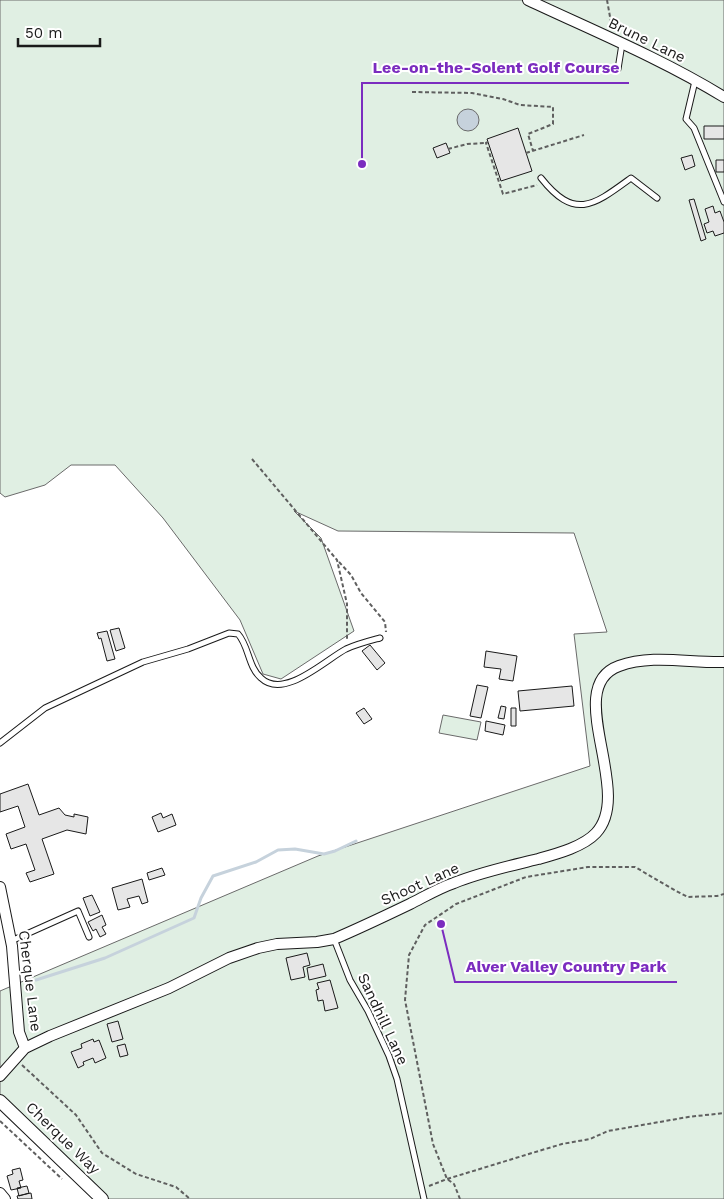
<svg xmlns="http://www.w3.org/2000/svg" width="724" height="1199" font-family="'Work Sans',sans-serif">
<rect width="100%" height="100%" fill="#fff"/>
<!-- green -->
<path fill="#e0efe3" stroke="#6a6a6a" d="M0,0H724V1199H108L0,1101V991L318,856L590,766L574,634L607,632L574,533L338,531L294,511L321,538L354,631L281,679L263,674L240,620L163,518L115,465H71L45,485L5,497L0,493Z
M443,715L481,722L477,740L439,733Z"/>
<!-- water -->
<path fill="#c6d2dc" stroke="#6a6a6a" d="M457 120a11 11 0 1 1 22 0a11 11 0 1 1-22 0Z"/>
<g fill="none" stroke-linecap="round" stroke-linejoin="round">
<!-- stream -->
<path stroke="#c6d2dc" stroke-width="3" d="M36,980L105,958L194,918L201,898L213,876L256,862L278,850L295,849L324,854L335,851L356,841"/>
</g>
<!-- building -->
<path fill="#e6e6e6" stroke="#1a1a1a" d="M704,126H724V139H704Z
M518,128L532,171L501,181L487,139Z
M446,143L450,153L437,158L433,148Z
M692,155L695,166L685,170L681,158Z
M716,160H724V172H716Z
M694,199L706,239L701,241L689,200Z
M713,206L715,213L720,211L724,222V233L715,236L713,231L707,233L704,224L709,222L705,209Z
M119,628L125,648L116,651L110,630Z
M107,631L115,659L107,661L101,638L99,639L97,633Z
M370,645L385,663L377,670L362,651Z
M486,651L517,656L513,681L499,679L501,669L484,667Z
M477,685L488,687L481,718L470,716Z
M572,686L574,706L520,711L518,691Z
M501,706L506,707L504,719L498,718Z
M364,708L372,719L364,724L356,713Z
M511,708H516V726H511Z
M486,721L505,725L503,735L485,731Z
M28,784L39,815L59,808L65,815L74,817V814L88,817L86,834L67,830L42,839L54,874L30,882L26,873L35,870L26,844L11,849L6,834L25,827L18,806L0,812V794Z
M161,813L163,818L172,814L176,825L158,832L152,817Z
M162,868L165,875L149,880L147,873Z
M142,879L148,902L142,904L139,896L127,899L130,907L118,910L112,888Z
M92,895L100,912L90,916L83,898Z
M102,915L106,925L102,927L106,934L100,937L96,929L93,931L88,922Z
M307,953L310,965L303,967L305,977L291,980L286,958Z
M323,964L326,976L309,980L307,968Z
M330,980L338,1008L325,1011L323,1000L318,1001L316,990L319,989L317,983Z
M118,1021L123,1039L112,1042L107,1024Z
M93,1039L94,1042L99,1040L106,1058L95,1063L93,1058L83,1062L84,1065L78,1068L71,1052L82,1048L81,1044Z
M125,1044L128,1055L120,1057L117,1046Z
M20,1168L23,1180L19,1181L21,1188L11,1190L7,1176L13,1174L12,1170Z
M27,1186L29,1193L19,1196L17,1188Z
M31,1193L32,1199H18L17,1196Z"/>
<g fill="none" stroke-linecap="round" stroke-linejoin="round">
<defs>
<path id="service" d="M618,69L622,44
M695,81L686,119L694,128L724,202
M541,178C575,221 594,205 631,178L657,198
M0,743L45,708L143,662L188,649L229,633L238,634C249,646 248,667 261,678C284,700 325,660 346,649C357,644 369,641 380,638
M334,939L350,980L368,1011L389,1056L397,1079L424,1199
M11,941L78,911L89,937"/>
<path id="minor" d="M528,0C594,31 662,59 724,97
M0,887L12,946L19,1032L25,1048
M0,1076L25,1048L50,1036L169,988L229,958L258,948L277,944L317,942L334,939C360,928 385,916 410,904C424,897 439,888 454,883C481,872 510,866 538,859C556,854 583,847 596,833C635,792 561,687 619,666C652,654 689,663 724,662
M0,1193L5,1199"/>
<path id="tertiary" d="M0,1101L102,1199"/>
</defs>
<!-- service casing -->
<use href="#service" stroke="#1a1a1a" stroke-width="7"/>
<!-- minor casing -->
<use href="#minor" stroke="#1a1a1a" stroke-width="12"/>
<!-- tertiary casing -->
<use href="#tertiary" stroke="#1a1a1a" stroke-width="14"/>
<!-- path -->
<path stroke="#5f5f5f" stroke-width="2" stroke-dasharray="4 2.5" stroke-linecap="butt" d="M607,0L612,28
M412,92L472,93L503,99L520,105L553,107V124L528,134L533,151
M488,142L486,143L503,194L537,185
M448,149L467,144L486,143
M526,153L584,135
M252,459L337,560L347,604V640
M339,562L351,575L361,593L385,622L386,632
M22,1065L76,1115L102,1153L136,1174L176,1187L190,1199
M0,1121L62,1179
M429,1186L447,1179L532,1153L562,1144L590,1139L608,1131L688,1117L724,1113
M460,1199L454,1184L447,1179L433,1144L405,1000L409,955L425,925L456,904L526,877L588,867H635L676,891L688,897L717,896L724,894"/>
<!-- service -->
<use href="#service" stroke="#fff" stroke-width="5"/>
<!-- minor -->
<use href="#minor" stroke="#fff" stroke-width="10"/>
<!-- tertiary -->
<use href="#tertiary" stroke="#fff" stroke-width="12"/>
</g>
<g text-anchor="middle" stroke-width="4" stroke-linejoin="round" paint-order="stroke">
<!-- street labels -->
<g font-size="15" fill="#1a1a1a" stroke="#fff">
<text transform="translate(647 40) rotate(26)" y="5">Brune Lane</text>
<text transform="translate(420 884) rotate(-24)" y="5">Shoot Lane</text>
<text transform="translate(30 981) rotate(83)" y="5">Cherque Lane</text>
<text transform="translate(383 1019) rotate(65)" y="5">Sandhill Lane</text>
<text transform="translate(63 1138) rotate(44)" y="5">Cherque Way</text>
</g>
</g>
<!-- callouts -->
<path fill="none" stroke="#7b2cbf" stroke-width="2" d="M362 164L362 83H629M441 924L455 982H677"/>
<g fill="#7b2cbf" stroke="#fff" stroke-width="2">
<circle cx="362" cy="164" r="5"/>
<circle cx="441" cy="924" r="5"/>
</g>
<g font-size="16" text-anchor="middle" font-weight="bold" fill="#7b2cbf" stroke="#fff" stroke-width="4" stroke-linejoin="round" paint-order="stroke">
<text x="496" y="73">Lee-on-the-Solent Golf Course</text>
<text x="566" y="972">Alver Valley Country Park</text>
</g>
<!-- scale -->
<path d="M18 38v8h82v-8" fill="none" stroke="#1a1a1a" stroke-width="2.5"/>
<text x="25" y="38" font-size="15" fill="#1a1a1a" stroke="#ffffff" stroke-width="4" paint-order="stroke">50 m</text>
</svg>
